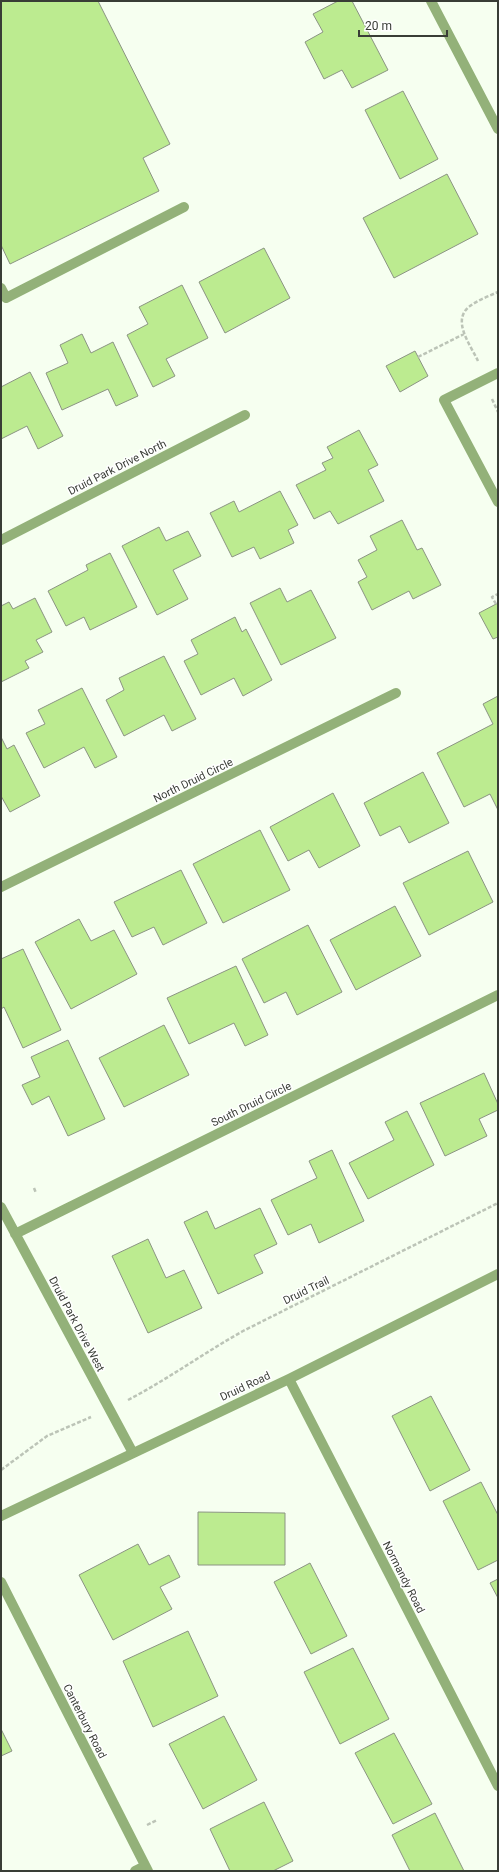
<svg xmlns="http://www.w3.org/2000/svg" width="499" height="1872" font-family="Roboto,sans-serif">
<rect width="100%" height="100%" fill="#f6fff0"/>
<!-- building -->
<path fill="#bceb90" stroke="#8b9483" d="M1,1H98L170,144L143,158L159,191L10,264L1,245Z
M338,1H352L388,70L352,88L342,70L324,79L305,42L323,32L313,14Z
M403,91L438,159L400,179L365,110Z
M447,174L478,234L394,278L363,218Z
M264,248L290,298L225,333L199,282Z
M182,285L208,338L166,359L175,376L153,387L127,335L148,324L139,307Z
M82,334L91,353L113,342L138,396L116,406L108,389L62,410L46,373L68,363L60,345Z
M415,351L428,376L400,392L386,366Z
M30,372L63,436L38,449L27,426L1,439V387Z
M359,430L378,465L368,470L384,501L338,524L330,511L314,519L296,485L326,470L322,463L333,458L327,447Z
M280,491L298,525L288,530L294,543L260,559L254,547L232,557L210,513L234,501L239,512Z
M402,520L417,550L422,548L441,585L413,599L409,591L372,610L358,582L367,577L358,560L377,550L370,536Z
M159,527L166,541L188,531L201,556L173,570L188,599L157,615L122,546Z
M110,553L137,607L90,630L84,617L66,626L48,591L88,570L86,565Z
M280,588L287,602L311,590L336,638L281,665L250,603Z
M35,598L52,632L36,640L43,652L25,661L29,668L1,682V606L9,602L13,609Z
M498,603V637L493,639L479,613Z
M235,617L242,632L246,629L272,680L243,696L234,678L201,695L184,661L198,654L191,640Z
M164,656L196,719L172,731L164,715L124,736L106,700L124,690L119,678Z
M82,688L117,757L95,768L84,747L44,768L26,733L45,724L38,710Z
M498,696V810L490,794L464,807L437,753L493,724L483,704Z
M1,737L7,749L14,745L40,796L10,812L1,796Z
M423,772L449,823L409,843L400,826L380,836L364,803Z
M333,793L360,846L319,868L309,850L288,861L270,827Z
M260,830L290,890L223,923L193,864Z
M468,851L493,902L429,935L403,883Z
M181,870L207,923L163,945L154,927L132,937L114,902Z
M395,906L421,956L356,990L330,940Z
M79,919L91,941L114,930L137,974L71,1009L35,942Z
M308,925L342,992L297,1015L286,992L264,1003L242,959Z
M23,949L61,1030L23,1048L4,1007L1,1009V959Z
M236,966L268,1035L245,1046L234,1023L189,1044L167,998Z
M164,1025L189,1075L124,1107L99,1058Z
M68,1040L105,1119L68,1136L49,1096L32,1105L22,1085L40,1077L31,1057Z
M484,1073L498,1104V1110L479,1119L487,1136L445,1156L420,1103Z
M407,1111L434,1165L368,1199L349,1163L394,1140L385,1122Z
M332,1150L364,1221L319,1243L311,1224L288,1235L271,1200L317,1178L309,1161Z
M260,1208L277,1244L254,1255L263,1273L218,1294L184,1222L207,1211L215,1229Z
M148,1239L166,1278L184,1270L202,1308L148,1333L112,1256Z
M431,1396L470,1470L430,1491L392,1416Z
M481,1482L498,1515V1560L478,1570L443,1501Z
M198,1512L285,1513V1565H198Z
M138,1544L149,1565L169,1555L180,1577L160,1587L172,1609L113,1640L79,1575Z
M310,1563L347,1636L311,1654L274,1582Z
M498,1579V1598L490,1583Z
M188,1631L218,1696L153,1727L123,1661Z
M353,1648L389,1719L340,1744L304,1672Z
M224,1716L257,1780L203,1809L169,1744Z
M1,1729L12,1751L1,1756Z
M394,1733L432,1804L393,1824L355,1753Z
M264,1802L293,1861L273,1871H230L210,1829Z
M435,1813L464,1871H410L392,1835Z"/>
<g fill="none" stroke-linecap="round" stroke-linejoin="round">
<!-- path -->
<path stroke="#bcc4b7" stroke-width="2.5" stroke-dasharray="4 2" stroke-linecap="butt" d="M418,357L464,334
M478,361C470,344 451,320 470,306C478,300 489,296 498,292
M492,399L498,412
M496,604L492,597L498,594
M34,1188L36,1193
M128,1400C168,1379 204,1353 243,1331L498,1203
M1,1470L47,1436L91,1417
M147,1825L157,1820"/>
<!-- minor -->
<path stroke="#93b179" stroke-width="10" d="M431,1L498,129
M1,288L6,298L184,207
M498,373L444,400L498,502
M1,540L245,415
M1,887L396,693
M1,1207L133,1453
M15,1234L498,995
M289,1379L498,1786
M1,1516L289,1379L498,1274
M1,1582L148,1871
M135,1871L145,1866"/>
</g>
<g text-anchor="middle" stroke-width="3" stroke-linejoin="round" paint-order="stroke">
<!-- street labels -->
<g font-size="11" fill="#393d36" stroke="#fff">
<text transform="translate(117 467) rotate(-27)" y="4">Druid Park Drive North</text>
<text transform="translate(193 780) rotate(-26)" y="4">North Druid Circle</text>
<text transform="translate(251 1104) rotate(-26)" y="4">South Druid Circle</text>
<text transform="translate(306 1290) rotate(-26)" y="4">Druid Trail</text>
<text transform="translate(77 1324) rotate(62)" y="4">Druid Park Drive West</text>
<text transform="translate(245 1386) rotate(-25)" y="4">Druid Road</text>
<text transform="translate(404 1577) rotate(63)" y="4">Normandy Road</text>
<text transform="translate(85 1721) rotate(63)" y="4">Canterbury Road</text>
</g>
</g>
<!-- border -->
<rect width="499" height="1872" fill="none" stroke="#393d36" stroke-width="4"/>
<!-- scale -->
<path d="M359 30v6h88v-6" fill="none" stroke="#393d36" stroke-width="2"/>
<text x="365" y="30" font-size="12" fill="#393d36" stroke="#ffffff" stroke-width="3" paint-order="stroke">20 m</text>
</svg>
